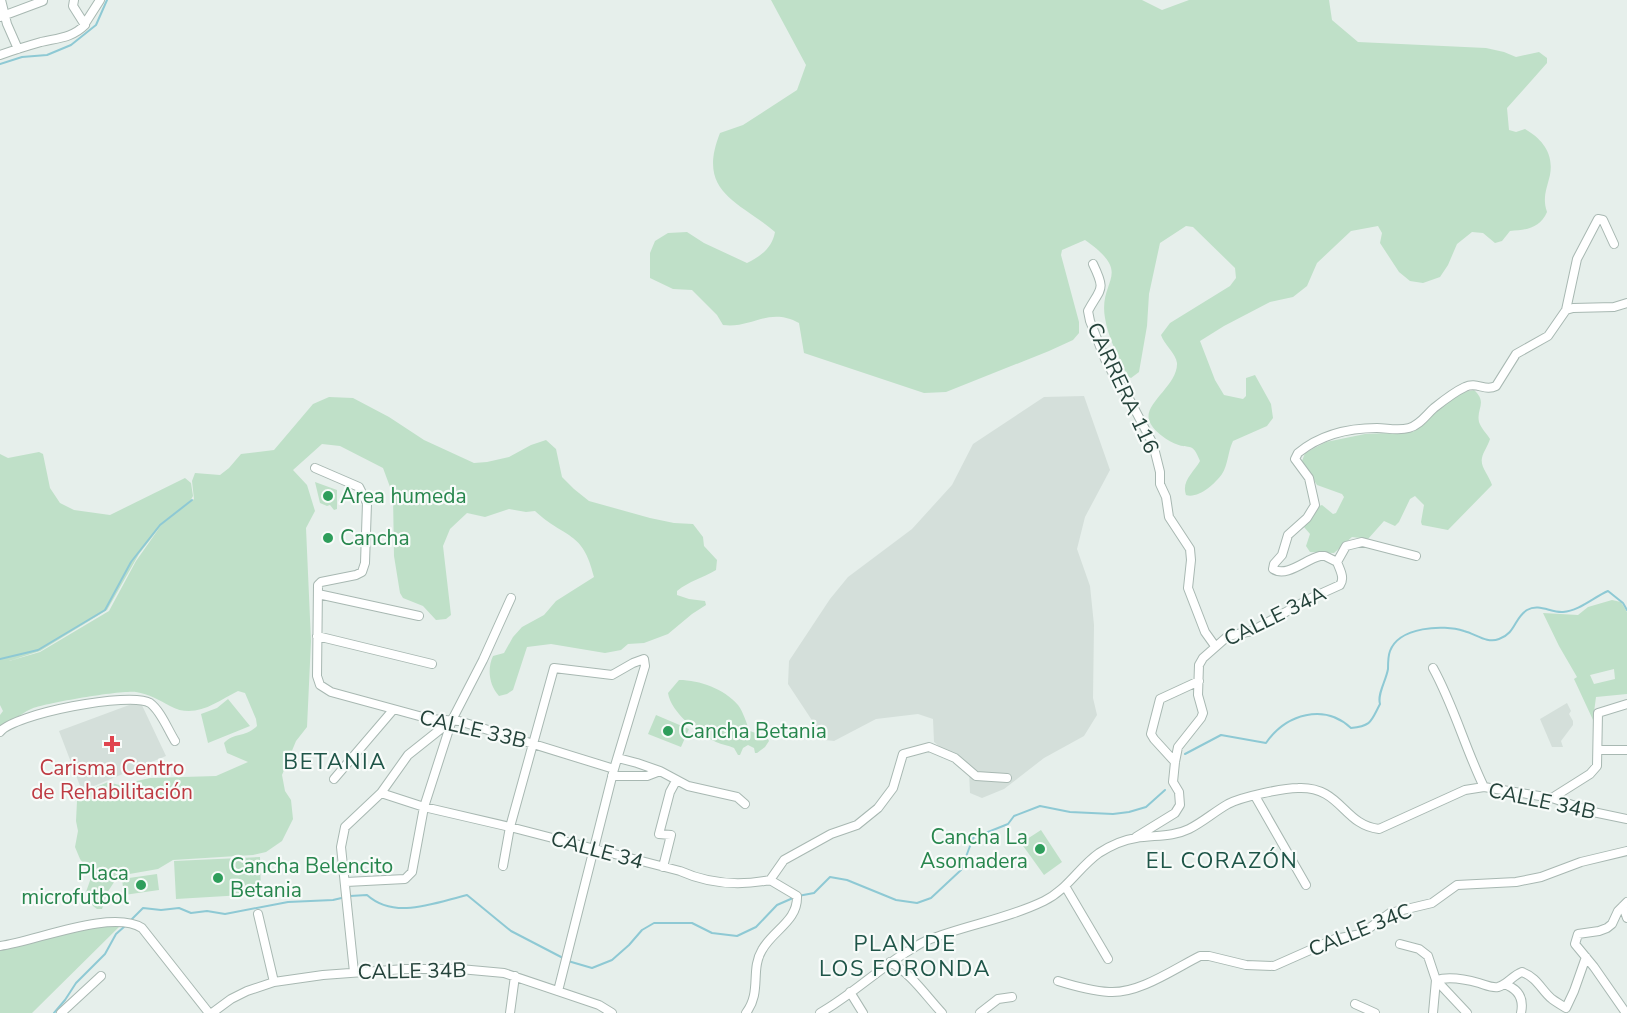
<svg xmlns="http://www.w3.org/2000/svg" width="1627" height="1013" font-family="'Nunito Sans',sans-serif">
<rect width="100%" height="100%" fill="#e6efeb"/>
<!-- built -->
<path fill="#d4dfda" d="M1084,396L1110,470L1085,517L1077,549L1090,586L1094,625L1093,698L1097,715L1084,736L1044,758L1004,789L982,798L970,793L969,771L934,742L933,719L918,714L876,719L834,741L825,740L788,684L789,661L830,599L848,577L912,529L952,485L973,444L1044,397Z
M140,701L166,756L82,791L59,731Z
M1567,703L1571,711L1569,714L1573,721V725L1561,741L1563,747H1552L1540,719Z"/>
<!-- green -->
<path fill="#bfe0c8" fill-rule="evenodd" d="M771,0H1142L1162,10L1189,0H1329L1332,20L1358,42L1486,48L1504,52L1516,57L1539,52L1547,58V63L1507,108L1509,130L1516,132L1525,129C1542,139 1554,153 1550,175C1547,188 1542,198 1547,212C1540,228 1527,230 1510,231L1502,241L1495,243L1483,233L1472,232L1457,244L1448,265L1440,277L1423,283L1410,281L1399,272L1380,243L1382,233L1378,226L1351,231L1317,263L1307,286L1293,297L1270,302L1224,326L1200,341L1215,380L1224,395L1243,399L1246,396V378L1255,375L1271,404L1273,418L1267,426L1233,441C1228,451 1228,465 1222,474C1215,484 1198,499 1186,495C1181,481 1194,472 1200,461C1192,441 1191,450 1176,444C1166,440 1152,430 1149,420C1144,403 1178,385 1177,363C1176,354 1164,344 1161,335L1170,323L1230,286L1236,278L1235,268L1193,227L1186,226L1160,243L1149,294L1147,326L1139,372L1131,378L1127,376C1119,357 1108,338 1105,318C1098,279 1135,275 1085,240L1062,250L1061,255L1079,322V333L1073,340L1049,351L946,392L924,393L804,353L799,323C769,306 752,329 723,325L717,315L692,290L673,289L650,278V253L655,241L668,233L687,232L704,243L747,263C761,256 772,248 775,232C739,201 696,193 720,133L743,125L797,90L806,65Z
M1474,390C1488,403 1476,408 1479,422C1481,428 1487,434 1490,439C1488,446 1483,452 1482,458C1480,467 1489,475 1492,485L1448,530L1422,525L1421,522L1424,505L1415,496L1410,499L1399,522L1395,526L1384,521L1368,539L1352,537L1334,553L1310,552L1306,546L1310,534L1304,527L1319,506L1322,505L1333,514L1336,513L1344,497L1342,494L1317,485L1302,461L1305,453L1326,442L1365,434L1413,432L1447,403L1464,392Z
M329,397L353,398L389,417L424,440L474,463L487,462L509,457L531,445L546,440L556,449L562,477L574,489L589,501L650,518L674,523L693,524L703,537L704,546L717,560L716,570C703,578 689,581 677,591V595L689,599L705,601L706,605L692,614L668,634L644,643L628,644L621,650L605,653L551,644L527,647L513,690L507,694L499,696C489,685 487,669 493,656L504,653L513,637L522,627L544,615L556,601L594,577C583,530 565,539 535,511L526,512L509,509L485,517L467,513L450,529L443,546L451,615L446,619L436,620L423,606L403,598L400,593L394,556L393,495L383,468L340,446L322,444L293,470L307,485L315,511L306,528L311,641L307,727L296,741L282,775L285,791L291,800L293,819L282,841L266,852L253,855L173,860L158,869L118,876L107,893L102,909H97L93,906L86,892L92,875L80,859L75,847L78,831L76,821L77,801L83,793L108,782L119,785L150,778L216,776L248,762L227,753L224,743C234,732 245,738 257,726L256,719L245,693L238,691C216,702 195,720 170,706C159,700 149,694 136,692C122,690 45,703 31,709C20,714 10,723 0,729V715L3,711L0,705V454L8,458L39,452L43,454L50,488L60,503L74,510L110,515L185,478L191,483L193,496L189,503L194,499L192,481L195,473L220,475L229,468L241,454L274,450L313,404ZM160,527L136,561L109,611L40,652L9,661L40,651L107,610L139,554Z
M315,482L337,490V509L334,510L330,505L327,506L320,503Z
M1612,600L1621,602L1627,612V694L1596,697L1593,720L1574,679L1577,677L1559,646L1543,613L1578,615L1588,607ZM1614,669L1615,679L1594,684L1590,675Z
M679,680C700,680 724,689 738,705C744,713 746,723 750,731L767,737L769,741L765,747L757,753H755L754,748L748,745L743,748L740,755H738L734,748C728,745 722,745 716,742C699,734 671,713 668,693Z
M228,699L250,726L208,743L201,714L217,708Z
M656,715L689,729L681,747L648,734Z
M1041,830L1062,862L1044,875L1021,843Z
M260,857L261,894L176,899L174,861Z
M157,874L159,890L124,895L122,879Z
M121,925L32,1013H0V947L71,928Z"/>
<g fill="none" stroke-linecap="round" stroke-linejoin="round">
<!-- stream -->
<path stroke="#8ec9d4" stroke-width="2" d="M0,64L22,57L47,55L71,45L96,25L107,0
M0,659L38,650L105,610L131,562L160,525L192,500
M1185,754L1221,735L1266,743C1286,714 1324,703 1351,728C1372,726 1371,721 1380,704C1377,694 1386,681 1388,669C1388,664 1388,656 1390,651C1399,627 1443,624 1464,631C1476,634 1487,644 1499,639C1516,633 1514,618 1527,610C1539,603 1551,613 1563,612C1579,611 1594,597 1608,591L1623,603L1627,610
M798,896L814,893L830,877L847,880L896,900L917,903L931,898L961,870L973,838L1008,824L1014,816L1040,806L1070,812L1113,814L1129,812L1146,807L1165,790
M129,922L143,908L161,910L179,908L191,913L207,911L225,914L288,902L333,900L350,896L367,895C395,920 434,903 467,895L511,931L563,958
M568,961L592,968L612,960L629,945L642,930L654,923H692L712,933L737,936L756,927L777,905L793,898
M54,1013L65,1000L76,983L105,954L116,934L125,926"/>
<defs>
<path id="street" d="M1,0L7,24L18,49
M0,17L43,1V0
M84,25L100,0
M0,55C14,50 27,46 41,42C58,38 72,38 85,25L73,6L74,0
M1093,264C1106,291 1101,287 1088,311L1090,321L1105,359L1117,381L1124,389L1153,444L1160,472V484L1166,497L1169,517L1190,549L1191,560L1188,588L1205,632L1215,646
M1566,310L1577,259L1598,219L1603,220L1614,244
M315,468L359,487L367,503L365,563L362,572L356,575L321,582L318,585L317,676L320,685L331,692L430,719L459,721L614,769
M1337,562L1325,556H1320C1306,559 1287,578 1273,569L1274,564L1282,555L1288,535L1307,518L1315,505L1309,478L1295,459L1298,453C1320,435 1349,428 1377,428C1387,428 1398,431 1409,428C1420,425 1426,415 1434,408C1444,400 1454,392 1465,387C1477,381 1485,392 1496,386L1516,354L1548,336L1566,310L1573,308L1614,307L1627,303
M318,594L419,616
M317,636L432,664
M1433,668C1454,706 1465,748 1484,787
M0,732C13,714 131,691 150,703C161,711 168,730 175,741
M1598,750H1627
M618,758L637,763L660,771
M1175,762L1154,739L1151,734L1160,699L1199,681
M612,776H647L660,771L688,786L737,797L745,804
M334,779L393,710
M381,793L424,807L510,827L680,871C709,884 739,886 770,880
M1255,796L1306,885
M1552,798L1590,774L1597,766L1598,713L1627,704
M1136,837L1175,813L1180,805L1179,792L1173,782L1175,762L1178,747L1201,718L1203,713L1198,695L1199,665L1203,658L1228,636L1252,631L1309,599L1340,585C1345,578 1340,570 1337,562L1346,546L1362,542L1416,556
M503,866L510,827L554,668L612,675L633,663L644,659L645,666L614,769L558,991
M663,867L671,835L659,834L670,792L676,781
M346,882L405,879L412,872L424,807L452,720
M1065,886L1108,959
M1623,906L1627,918
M258,914L274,982
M1400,944L1419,949L1428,956L1436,980C1450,976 1465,979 1479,983C1486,985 1491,988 1498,987C1507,985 1513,975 1522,972C1538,978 1541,990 1552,999C1556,1002 1561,1005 1566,1008
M0,946C36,941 112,909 142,928L209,1013
M890,962C911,973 926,996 942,1013
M354,972L341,847L345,827L381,793L408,755L452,720L483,660L511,598
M1436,980L1467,1013
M1058,981C1074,986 1092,991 1109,992C1139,994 1174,969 1200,956H1209L1246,965L1274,966L1335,939L1361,934L1390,913L1432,903L1457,885L1516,882L1541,877L1581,862L1627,851
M1504,984C1519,989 1524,999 1521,1013
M850,992L863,1013
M1355,1004L1375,1013
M1566,1008L1574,991L1586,957
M61,1013L101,976
M212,1013L231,999L247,991L274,982L323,975L405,969H460L504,973L599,1005L612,1013
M510,1013L515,976
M746,1013C762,992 750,970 762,950C773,930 798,921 797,896L770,880L784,860L831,834L857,825L878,808L893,788L903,754L929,747L955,758L976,776L1007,778
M820,1013C850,996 875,972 905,953C912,949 920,943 928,940C966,925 1007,919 1044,901C1067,890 1079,867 1099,853C1110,846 1122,840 1136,838C1154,835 1173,837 1189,829C1203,822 1214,812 1228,804C1241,797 1283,788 1298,788C1341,786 1343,825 1379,829L1465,790L1484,787L1552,798L1593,812L1627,819
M980,1013L998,999L1012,997
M1433,1013L1436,980
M1626,1013L1594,967L1575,944L1578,934L1599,931L1607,928L1612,924L1618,911L1627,902"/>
</defs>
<!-- street casing -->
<use href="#street" stroke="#a8b8b2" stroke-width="10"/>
<!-- street -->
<use href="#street" stroke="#fff" stroke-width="8"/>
</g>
<!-- markers -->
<g fill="#2e9e5b" stroke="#f7fbf9" stroke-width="2">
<circle cx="328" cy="496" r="6"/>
<circle cx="328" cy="538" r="6"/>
<circle cx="668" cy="731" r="6"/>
<circle cx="1040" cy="849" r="6"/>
<circle cx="218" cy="878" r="6"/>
<circle cx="141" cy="885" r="6"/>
</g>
<path fill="#e0444e" stroke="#f7fbf9" stroke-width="2" d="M109 735h6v6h6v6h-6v6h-6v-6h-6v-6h6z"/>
<g text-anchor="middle" stroke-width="4.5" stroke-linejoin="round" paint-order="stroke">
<!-- street labels -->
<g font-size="21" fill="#24423a" stroke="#f7fbf9">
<text transform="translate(1123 388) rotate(65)" y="7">CARRERA 116</text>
<text transform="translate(1275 616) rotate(-26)" y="7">CALLE 34A</text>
<text transform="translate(473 729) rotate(13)" y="7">CALLE 33B</text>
<text transform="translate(1542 801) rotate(12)" y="7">CALLE 34B</text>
<text transform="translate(597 850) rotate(15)" y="7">CALLE 34</text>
<text transform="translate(1360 930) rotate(-22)" y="7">CALLE 34C</text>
<text transform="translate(412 971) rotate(-1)" y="7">CALLE 34B</text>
</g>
<!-- leisure labels -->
<g font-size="21" fill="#27864d" stroke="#f7fbf9" text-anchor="start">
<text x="340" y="503">Area humeda</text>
<text x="340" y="545">Cancha</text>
<text x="680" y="738">Cancha Betania</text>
<text x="1028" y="844" text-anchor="end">Cancha La<tspan x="1028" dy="24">Asomadera</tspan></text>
<text x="230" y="873">Cancha Belencito<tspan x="230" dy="24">Betania</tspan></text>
<text x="129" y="880" text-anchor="end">Placa<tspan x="129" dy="24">microfutbol</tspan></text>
</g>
<!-- health labels -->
<g font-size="21" fill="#be3a42" stroke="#f7fbf9">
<text x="112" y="775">Carisma Centro<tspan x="112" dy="24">de Rehabilitación</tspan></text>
</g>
<!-- neighbourhood labels -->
<g font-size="22" letter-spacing="1.5" fill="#1f5548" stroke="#f7fbf9">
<text x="335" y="769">BETANIA</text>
<text x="1222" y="868">EL CORAZÓN</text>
<text x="905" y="951">PLAN DE<tspan x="905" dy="25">LOS FORONDA</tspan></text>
</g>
</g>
</svg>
